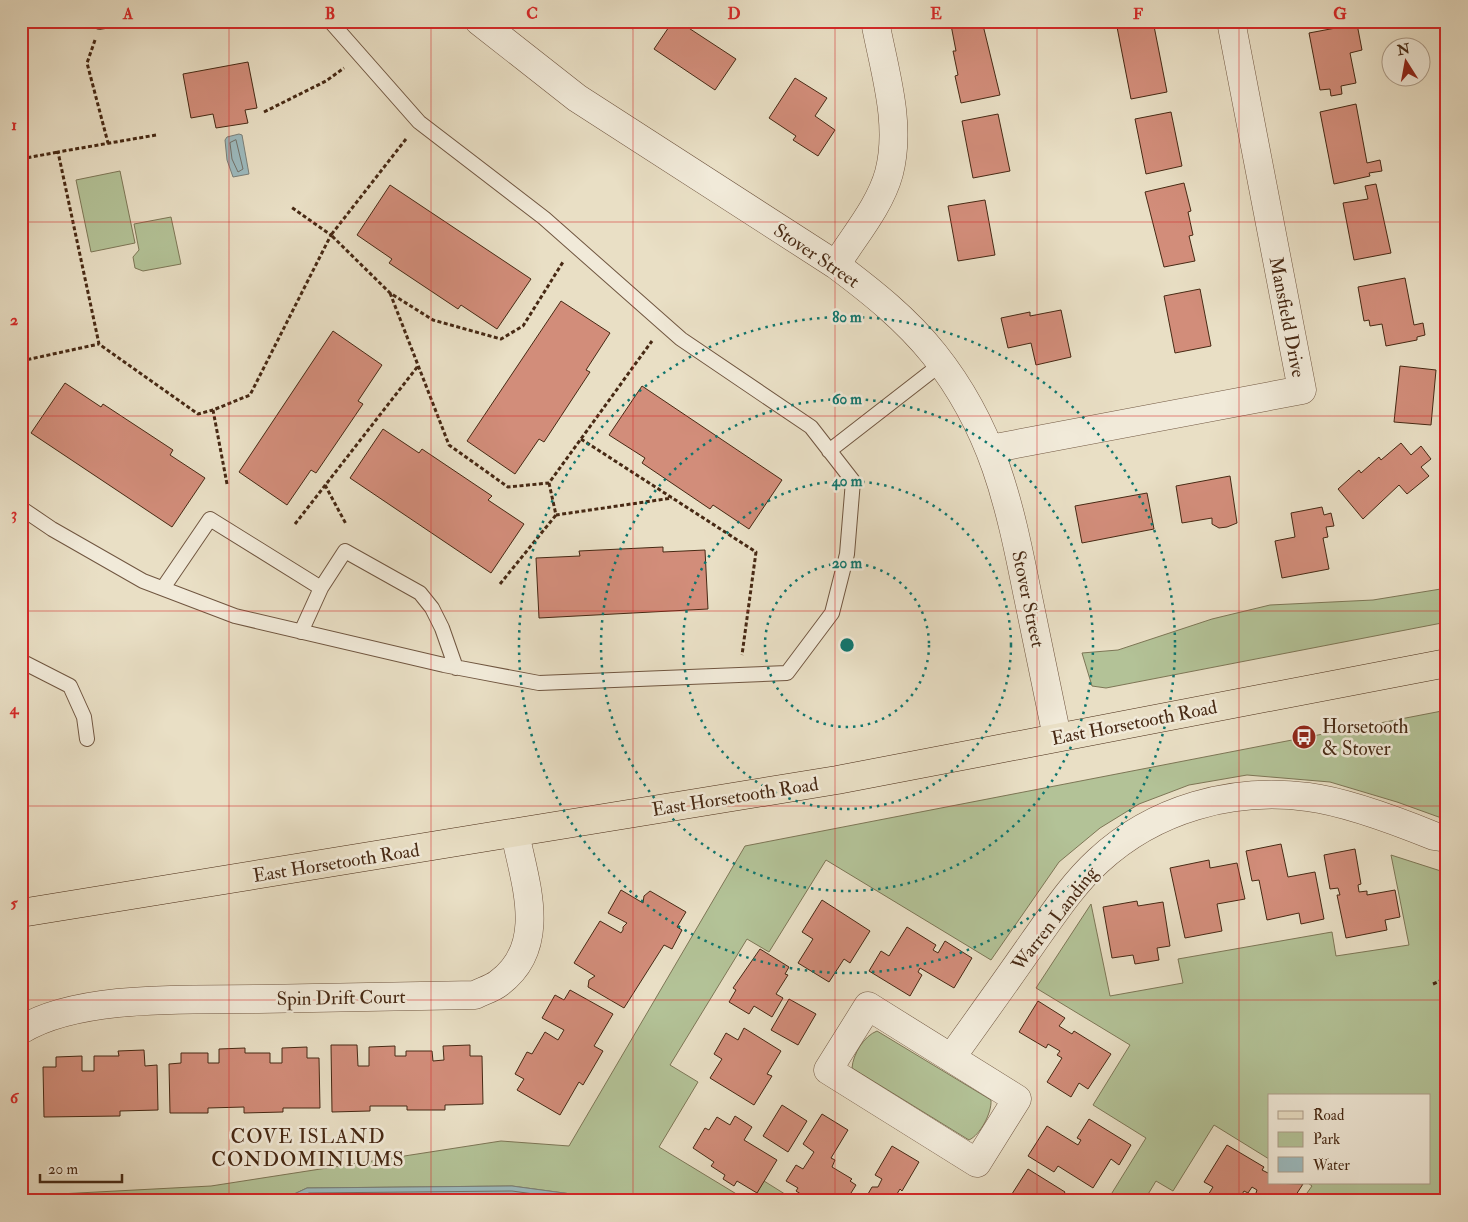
<svg xmlns="http://www.w3.org/2000/svg" width="1468" height="1222" font-family="'IM FELL Double Pica',serif">
<rect width="100%" height="100%" fill="#e9dfc5"/>
<filter id="stains"><feTurbulence type="fractalNoise" baseFrequency=".004" numOctaves="4"/><feColorMatrix values="0 0 0 0 .2 0 0 0 0 .09 0 0 0 0 .02 0 0 0 .5 -.17"/></filter>
<radialGradient id="worn" r=".72"><stop offset=".6" stop-color="#630" stop-opacity="0"/><stop offset="1" stop-color="#630" stop-opacity=".3"/></radialGradient>
<!-- green -->
<path fill="#b3c297" stroke="#7d7656" d="M120,171L135,243L91,252L76,180Z
M171,217L181,264L143,271L135,268L133,257L139,250L134,224Z
M1447,588V622L1106,688L1092,686L1082,653L1118,650L1212,619L1270,605L1373,600Z
M1447,710V820L1397,802L1330,782L1247,775L1189,785L1139,804L1100,828L1059,862L991,960L826,860L769,952L747,939L670,1065L698,1082L659,1147L748,1201H623L512,1186L307,1188L279,1201H21V1196L211,1186L501,1141L569,1146L745,846Z
M1391,855L1447,873V1201H1319L1307,1193L1312,1186L1308,1183H1429V1096H1269V1159L1214,1125L1173,1191L1156,1181L1144,1201H1107L1146,1138L1093,1105L1130,1045L1036,988L1091,904L1110,996L1183,983L1178,959L1332,932L1336,956L1409,945Z
M877,1031L991,1100C992,1113 980,1135 969,1140L852,1068C853,1054 864,1036 877,1031Z
M764,1181L796,1201H752Z"/>
<!-- water -->
<path fill="#9cbabe" stroke="#7a807a" d="M239,134L242,135L249,174L233,177L227,160L225,140L227,137Z
M512,1186L623,1201H279L307,1188Z"/>
<g fill="none" stroke-linecap="round" stroke-linejoin="round">
<!-- shore -->
<path stroke="#727269" stroke-width="1" d="M236,140L243,169L238,172L232,159L230,143Z
M290,1201L309,1193L512,1191L585,1201
M305,1201L310,1199L512,1197L539,1201"/>
</g>
<!-- building -->
<path fill="#d28d7a" stroke="#472914" d="M621,21H638L633,29Z
M673,21H678L736,59L715,90L654,49Z
M968,21H982L1000,95L961,103L955,76L958,75L953,51H956L951,25Z
M1153,21L1167,92L1131,99L1117,27Z
M1357,24L1362,50L1350,53L1356,83L1341,86L1342,94L1331,96L1330,89L1320,90L1309,33Z
M248,62L257,108L245,110L248,123L216,128L213,114L191,118L183,74Z
M795,78L827,98L815,116L835,130L818,156L793,140L796,136L769,118Z
M1356,104L1367,163L1380,160L1382,171L1369,173L1370,176L1334,184L1320,112Z
M1171,112L1182,166L1146,174L1135,119Z
M998,114L1010,171L973,178L962,121Z
M1184,183L1191,211L1188,212L1193,235L1189,236L1195,261L1164,267L1145,192Z
M1376,184L1391,253L1354,260L1343,203L1368,199L1365,186Z
M390,185L531,279L497,329L461,305L458,309L389,263L392,259L357,235Z
M985,200L995,255L958,261L948,206Z
M1405,278L1414,325L1423,323L1425,335L1417,337V340L1386,346L1382,324L1370,326L1369,320L1364,321L1358,287Z
M1200,289L1211,346L1175,353L1164,296Z
M561,301L610,333L586,370L590,372L544,442L539,439L515,474L467,441Z
M1061,310L1071,357L1036,365L1031,343L1008,348L1001,318L1030,312V316Z
M333,331L382,365L358,401L363,404L316,473L311,470L287,505L239,472Z
M1400,366L1436,370L1431,425L1394,422Z
M65,383L101,407L103,404L173,450L170,455L205,478L172,527L31,433Z
M642,386L782,480L749,529L713,505L710,509L642,463L645,458L609,435Z
M383,429L419,453L422,449L492,496L488,500L524,524L491,573L350,478Z
M1401,443L1411,455L1421,446L1431,459L1421,467L1429,476L1407,494L1399,485L1363,519L1338,489L1359,470L1361,473L1379,457L1381,460Z
M1230,476L1237,523L1227,527L1219,528L1212,524V518L1182,523L1176,486Z
M1147,493L1154,529L1082,543L1075,506Z
M1322,507L1324,515L1331,513L1334,526L1326,527L1328,537L1323,538L1329,569L1282,578L1275,541L1295,537L1291,513Z
M663,547V552L705,550L708,609L539,618L536,558L580,556L579,551Z
M1281,844L1288,877L1315,872L1324,919L1301,924L1299,913L1267,920L1259,880L1252,881L1246,851Z
M1355,849L1361,884L1358,885L1359,892L1367,891V895L1395,890L1400,917L1385,920L1387,930L1346,938L1337,895H1340L1338,888L1330,889L1324,855Z
M1209,860L1210,868L1237,863L1245,899L1217,904L1222,931L1185,938L1170,868Z
M621,890L643,903L644,896L650,891L686,912L677,927L682,930L672,949L664,945L624,1008L588,987L589,980L595,976L574,963L600,921L621,933L623,930V927L627,923L608,913Z
M822,900L870,931L850,963L844,959L829,982L798,963L813,939L802,932Z
M1137,901L1138,906L1163,902L1170,946L1157,948L1159,960L1135,964L1133,955L1112,958L1103,907Z
M907,927L936,945L933,950L938,953L945,941L972,958L954,988L920,968L918,972L922,975L910,996L869,971L881,951L889,956Z
M760,949L789,967L785,974L788,975L776,994L783,998L772,1017L754,1006L749,1014L729,1002L736,990L733,988Z
M570,990L613,1014L594,1046L603,1051L583,1085L579,1082L560,1115L517,1090L524,1079L515,1074L527,1052L532,1054L545,1032L558,1040L564,1030L542,1018L555,995L564,1000Z
M789,999L816,1014L798,1045L771,1030Z
M1038,1001L1065,1018L1059,1026L1072,1034L1074,1031L1111,1054L1088,1089L1079,1083L1071,1097L1047,1082L1062,1058L1057,1055L1060,1051L1048,1044L1046,1048L1019,1032Z
M744,1028L781,1051L767,1074L772,1076L754,1105L710,1078L722,1059L714,1054L726,1033L738,1040Z
M331,1045H357L358,1066H369V1047L395,1046V1056H406V1051H432L433,1061L444,1060L443,1046L470,1045V1056H482L483,1104L445,1105V1110H407V1106H370V1111L332,1112Z
M307,1047V1058H319L320,1108H283V1112L244,1113V1107L208,1108V1113H170L169,1064L181,1063V1053H208V1063H219V1049L245,1048V1053H270V1063H282V1048Z
M144,1050L145,1066L157,1065L158,1110L120,1111V1116L44,1117L43,1067H56V1057L82,1056V1071H94V1056H119L118,1051Z
M782,1105L807,1121L788,1152L763,1136Z
M822,1114L848,1130L831,1158L835,1160L832,1167L852,1179L850,1181L856,1185L846,1201H817L811,1198L810,1200L796,1191L798,1188L786,1181L796,1165L803,1169L814,1152L803,1144Z
M735,1116L752,1127L744,1140L777,1160L757,1193L737,1181L734,1186L723,1179L725,1175L711,1166L714,1162L693,1148L705,1128L709,1130L717,1117L730,1125Z
M1089,1119L1131,1145L1119,1165L1111,1159L1093,1188L1058,1166L1054,1172L1028,1156L1047,1126L1078,1145L1081,1140L1077,1138Z
M1227,1145L1264,1167L1262,1170L1268,1173L1269,1171V1183L1303,1184L1292,1201H1269L1256,1193L1257,1190L1252,1187L1248,1193L1244,1191L1238,1201L1205,1200L1213,1187L1204,1182Z
M892,1146L919,1162L902,1191L900,1189L895,1197L902,1201H864L872,1187H878L882,1179L875,1175Z
M1028,1169L1065,1192L1060,1201H1002L1006,1195L1010,1197Z"/>
<g fill="none" stroke-linecap="round" stroke-linejoin="round">
<defs>
<path id="lane" d="M100,22L105,21
M829,451L941,364
M21,508L52,529L143,581L235,616L444,665L539,683L787,673L832,613L847,554L853,481L811,427L681,339L544,218L419,122L330,21
M163,588L210,519L321,588L301,632
M321,588L345,551L420,593L432,608L442,628L456,668
M21,661L70,686L84,717L87,739"/>
<path id="street" d="M479,21L577,98L836,265C872,292 906,319 934,354C993,428 1009,502 1027,592C1037,640 1047,689 1057,737
M836,265C854,236 880,206 889,173C902,123 884,70 875,21
M990,449L1302,390L1231,21
M868,1006L1017,1099L977,1163L828,1070Z
M21,1030C79,994 191,1000 259,999C331,998 403,996 475,995C483,991 493,988 499,983C549,946 525,883 515,833
M951,1058C979,1019 1007,980 1034,941C1054,913 1073,884 1098,861C1154,809 1232,787 1308,797C1347,802 1397,821 1434,836L1447,838"/>
<path id="primary" d="M21,913L837,780L1447,663"/>
</defs>
<!-- lane casing -->
<use href="#lane" stroke="#705640" stroke-width="16"/>
<!-- street casing -->
<use href="#street" stroke="#705640" stroke-width="29"/>
<!-- primary casing -->
<use href="#primary" stroke="#472914" stroke-width="29"/>
<!-- path -->
<path stroke="#472914" stroke-width="3" stroke-dasharray="4 2.5" stroke-linecap="butt" d="M95,40L87,63L108,143
M264,112L326,81L344,68
M156,135L58,152L99,344L198,414L213,410
M406,139L331,235L390,293L433,320L501,339L523,326L563,262
M21,159L58,152
M390,293L449,445L508,487L549,483L652,341
M21,361L99,344
M581,439L756,552L742,655
M549,483L556,515L672,498
M227,484L213,410L250,395L331,235L291,207
M325,485L346,524
M295,524L418,366
M500,584L556,515
M1433,984L1447,978"/>
<!-- lane -->
<use href="#lane" stroke="#f1ead9" stroke-width="14"/>
<!-- street -->
<use href="#street" stroke="#f1ead9" stroke-width="28"/>
<!-- primary -->
<use href="#primary" stroke="#e9dfc5" stroke-width="28"/>
</g>
<!-- grid -->
<path fill="none" stroke="#d62828" stroke-width="1" stroke-opacity="0.55" d="M229,21V1201M431,21V1201M633,21V1201M835,21V1201M1037,21V1201M1239,21V1201M21,222H1447M21,416H1447M21,611H1447M21,806H1447M21,1000H1447"/>
<!-- distance rings -->
<g fill="none" stroke="#0f766e" stroke-width="2.5" stroke-dasharray="2.5 5">
<circle cx="847" cy="645" r="82"/>
<circle cx="847" cy="645" r="164"/>
<circle cx="847" cy="645" r="246"/>
<circle cx="847" cy="645" r="328"/>
</g>
<!-- icons -->
<defs>
<symbol id="bus-disc" viewBox="-11 -11 22 22"><circle r="9.5" fill="#8f2418" stroke="#f1ead9"/><path d="M-5-6H5V4H4V6H2V4H-2V6H-4V4H-5ZM-3.5-4V0h7V-4ZM-3.5 1.2v1.5H-2V1.2ZM2 1.2v1.5H3.5V1.2Z" fill="#fff"/></symbol>
</defs>
<g fill-rule="evenodd">
<use href="#bus-disc" x="1290" y="723" width="28" height="28"/>
</g>
<g text-anchor="middle" stroke-width="5" stroke-linejoin="round" paint-order="stroke">
<!-- street labels -->
<g font-size="19" fill="#472914" stroke="#f1ead9">
<text transform="translate(817 255) rotate(34)" y="7">Stover Street</text>
<text transform="translate(1288 317) rotate(79)" y="7">Mansfield Drive</text>
<text transform="translate(1029 599) rotate(78)" y="7">Stover Street</text>
<text transform="translate(1134 722) rotate(-11)" y="7">East Horsetooth Road</text>
<text transform="translate(735 796) rotate(-9)" y="7">East Horsetooth Road</text>
<text transform="translate(336 862) rotate(-9)" y="7">East Horsetooth Road</text>
<text transform="translate(1054 918) rotate(-52)" y="7">Warren Landing</text>
<text transform="translate(341 997) rotate(-1)" y="7">Spin Drift Court</text>
</g>
<!-- poi labels -->
<g font-size="19" fill="#472914" stroke="#f1ead9" text-anchor="start">
<text x="1322" y="733">Horsetooth<tspan x="1322" dy="22">&amp; Stover</tspan></text>
</g>
<!-- neighbourhood labels -->
<g font-size="20" letter-spacing="1" fill="#472914" stroke="#f1ead9">
<text x="308" y="1143">COVE ISLAND<tspan x="308" dy="23">CONDOMINIUMS</tspan></text>
</g>
</g>
<circle cx="847" cy="645" r="8" fill="#0f766e" stroke="#f1ead9" stroke-width="2.5"/>
<g font-size="15" text-anchor="middle" font-weight="bold" fill="#0f766e" stroke="#f1ead9" stroke-width="5" stroke-linejoin="round" paint-order="stroke">
<text x="847" y="322">80 m</text>
<text x="847" y="404">60 m</text>
<text x="847" y="486">40 m</text>
<text x="847" y="568">20 m</text>
</g>
<!-- margin -->
<rect width="1468" height="1222" fill="none" stroke="#e9dfc5" stroke-width="55"/>
<!-- legend -->
<rect x="1268" y="1094" width="162" height="90" fill="#f1ead9" stroke="#ad9d8a"/>
<rect x="1278" y="1111" width="25" height="8" fill="#e9dfc5" stroke="#ad9d8a"/>
<text x="1313" y="1120" font-size="15" fill="#472914">Road</text>
<rect x="1278" y="1132" width="25" height="15" fill="#b3c297" stroke="#ad9d8a"/>
<text x="1313" y="1144" font-size="15" fill="#472914">Park</text>
<rect x="1278" y="1157" width="25" height="15" fill="#9cbabe" stroke="#ad9d8a"/>
<text x="1313" y="1170" font-size="15" fill="#472914">Water</text>
<!-- north arrow -->
<g transform="translate(1406 62) rotate(349)"><circle r="24" fill="#f1ead9" stroke="#ad9d8a"/>
<path d="M0-4L9 19L0 12L-9 19Z" fill="#8f2418"/>
<text y="-8" font-size="14" font-weight="bold" text-anchor="middle" fill="#472914">N</text>
</g>
<!-- scale -->
<path d="M40 1174v8h82v-8" fill="none" stroke="#472914" stroke-width="2.5"/>
<text x="48" y="1174" font-size="15" fill="#472914" stroke="#f1ead9" stroke-width="4" paint-order="stroke">20 m</text>
<rect x="28" y="28" width="1412" height="1166" fill="none" stroke="#d62828" stroke-width="2"/>
<g font-size="16" text-anchor="middle" font-weight="bold" fill="#d62828">
<text x="128" y="19">A</text>
<text x="330" y="19">B</text>
<text x="532" y="19">C</text>
<text x="734" y="19">D</text>
<text x="936" y="19">E</text>
<text x="1138" y="19">F</text>
<text x="1340" y="19">G</text>
<text x="14" y="130">1</text>
<text x="14" y="325">2</text>
<text x="14" y="519">3</text>
<text x="14" y="714">4</text>
<text x="14" y="908">5</text>
<text x="14" y="1103">6</text>
</g>
<rect width="100%" height="100%" filter="url(#stains)"/>
<rect width="100%" height="100%" fill="url(#worn)"/>
</svg>
